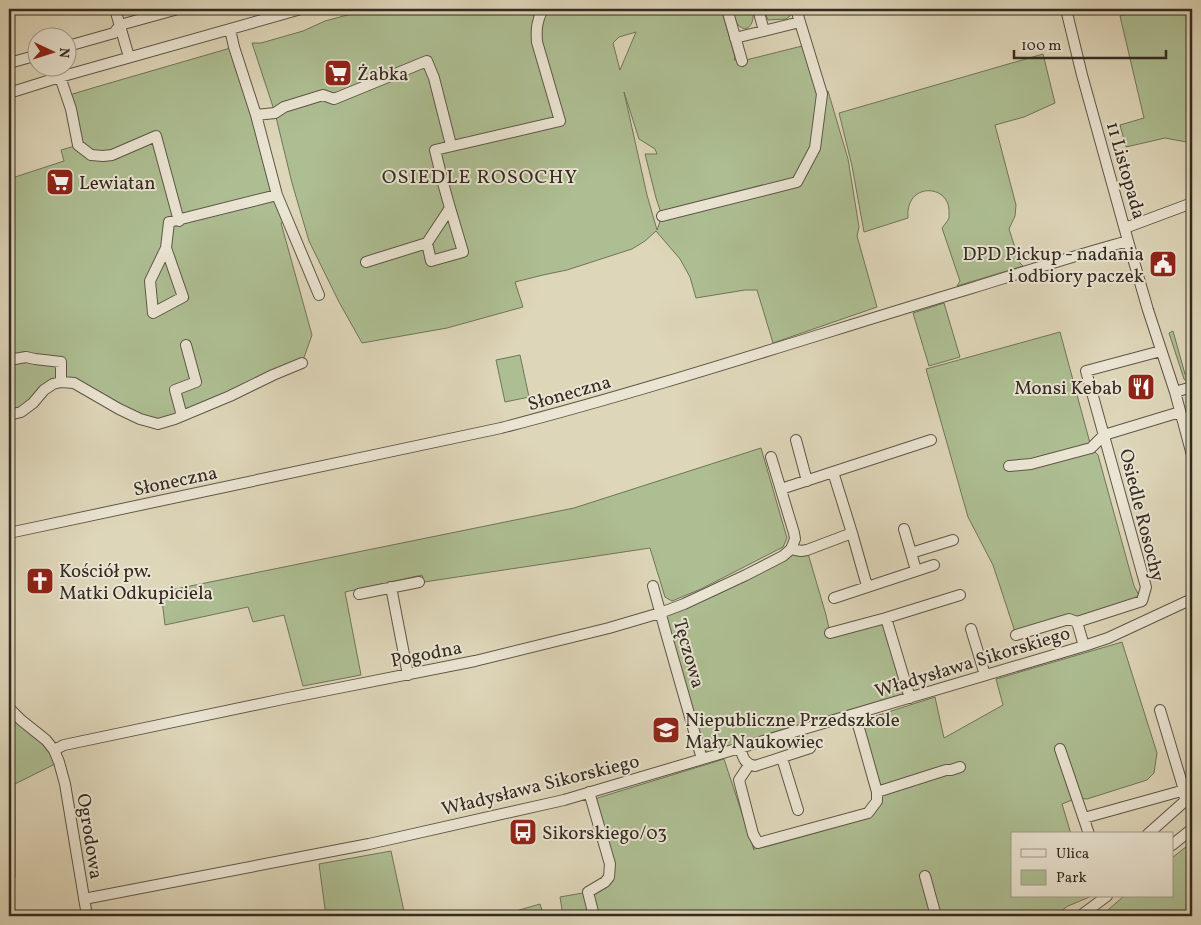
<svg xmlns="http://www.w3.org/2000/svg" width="1201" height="925" font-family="Vollkorn,serif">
<rect width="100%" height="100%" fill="#ded6b9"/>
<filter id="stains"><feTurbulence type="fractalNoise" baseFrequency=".004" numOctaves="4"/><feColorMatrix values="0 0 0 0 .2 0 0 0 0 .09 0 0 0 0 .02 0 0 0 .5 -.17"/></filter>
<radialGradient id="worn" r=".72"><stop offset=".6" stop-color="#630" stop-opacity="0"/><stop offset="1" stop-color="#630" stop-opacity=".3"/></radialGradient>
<!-- green -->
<path fill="#adbe92" stroke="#70745a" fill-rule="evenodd" d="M370,9H720L723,15L735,57L734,60L742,61L806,45L822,94L828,91L848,159L859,227L857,236L877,307L773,343L757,290H745L696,298L690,277L680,259L656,231L645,241L632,249L567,270L543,275L515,282L523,307L447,328L362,343L339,302L309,241L292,183L275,113L252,43H261L303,31L325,21ZM636,32L620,70L613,43L619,37ZM624,92L639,139L655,149L657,154H645L656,198L662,216L657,230L647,195Z
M734,9H744L745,12L751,13L753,14C754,24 747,34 738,25C735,22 734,17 732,13Z
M771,9H788L790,12V16L786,19L768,20L766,15L768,11L771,10Z
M1147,9H1192V143L1165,138L1126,147L1120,125L1144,118L1120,16Z
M234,47L288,221L281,223L312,335L302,363L158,424L61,382L9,415V179L64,161L61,150L78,145L66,96L96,87Z
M1043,54L1055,103L1024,117L995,125L1016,205L1015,216L1009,229L1020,263L1023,266L957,286L960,281L942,228C944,225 948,221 949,218C949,218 949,211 949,210C948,184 905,182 908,218L864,232L852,166L839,113Z
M944,303L960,357L929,366L913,313Z
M1173,331L1185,374L1192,375V381C1188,382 1186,382 1184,379L1169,333Z
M1060,332L1090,443L1091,448L1098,455L1134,586L1142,601L1016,635L993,565L968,517L926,369Z
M520,355L529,397L505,402L496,360Z
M761,448L787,538L783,547L701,589L672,601L665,597L650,548L424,582L422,575L345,592L361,675L303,686L284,615L253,622L248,607L165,625L161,592L574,508Z
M807,550L826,615L830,633L886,618L910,698L702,759L660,613L783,556Z
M1122,642L1157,753L1154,773L1147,780L1087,799L1077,798L1062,804L1071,834H1012V896H1092L1068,906L1054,916H563L560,897L588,892L609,877L591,800L724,759L754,850L753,834L758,843L868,813L876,801L857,722L935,697L944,738L1003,705L996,679Z
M9,708L46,740L59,762L15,784V876L11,896H9Z
M1192,842V916H1113L1108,910L1124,896H1172V858Z
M391,851L405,916H326L319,864Z
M540,904L544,916H499Z"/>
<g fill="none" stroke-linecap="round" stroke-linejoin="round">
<defs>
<path id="minor" d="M115,9L129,57
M727,9L742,61
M758,9L764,31
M1066,9L1082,75L1128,241L1148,310L1175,392L1192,455
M230,29L234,47L256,115L277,195L319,295
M735,38L800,22
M68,46L114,33L120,25L178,9
M9,63L38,55
M60,77L71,109L78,145L91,155L103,156L112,155L156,136L179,221
M9,93L60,77L301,9
M256,115L275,113L284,107L323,95L334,99L427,61L434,78L451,145
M662,216L797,182L815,148L822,94L796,9
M1125,228L1192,203
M427,243L431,261L463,252L450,208
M166,248L183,297L153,313L150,281L166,248L169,222L277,195
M366,262L427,243L450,208L443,183L435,150L560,121L537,42C536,29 537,20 543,9
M9,360L26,357L35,359L61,362V382L74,383L119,409L140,419L158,424L175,419L230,396L273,375L302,363
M1175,392L1192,387
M9,415L21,412L33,403L44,390L53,384L61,382
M182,416L175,390L196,382L186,345
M796,440L807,481
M771,457L794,533L795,539L791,549
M1009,466L1031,464L1091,448L1104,435L1180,412
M781,489L833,472
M904,529L916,570
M9,533L501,428C660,387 815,335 972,288C1024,272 1076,255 1128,241
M852,533L867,586
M911,553L953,540
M653,586L666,633L702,759
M391,587L408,675
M359,594L419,582
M834,598L934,565
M886,618L910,698
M971,629L985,675
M830,633L886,618L960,595
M1016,635L1069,619L1077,622
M1084,646L1077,622L1142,601L1146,587L1086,371L1161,351
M9,708L21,720L46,740L54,750L59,762L65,784L87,916
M740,748C743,757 744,764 755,766L810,748
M1060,749L1089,834
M54,750L64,745L283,699L475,661L609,628L660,613L684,604L746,575L783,556L791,549L801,551L807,550L852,533L833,472L931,440
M782,758L798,810
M749,765L739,780L753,834L758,843L868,813L877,801V792L855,714
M589,792L610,864L609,877L605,882L588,892L594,916
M877,792L946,770H951L960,767
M1084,818L1192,788
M1148,834L1185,801L1184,790L1160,710
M1172,845L1192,829
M925,876L936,916
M84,899L369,844L564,800L1084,646L1108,638L1192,599
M1080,916L1107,896"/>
</defs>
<!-- minor casing -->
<use href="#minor" stroke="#5e5648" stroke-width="12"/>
<!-- minor -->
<use href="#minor" stroke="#eae4d2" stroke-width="10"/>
</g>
<!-- icons -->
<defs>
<symbol id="supermarket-square" viewBox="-11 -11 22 22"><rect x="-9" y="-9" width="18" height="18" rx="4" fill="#8f2418" stroke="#eae4d2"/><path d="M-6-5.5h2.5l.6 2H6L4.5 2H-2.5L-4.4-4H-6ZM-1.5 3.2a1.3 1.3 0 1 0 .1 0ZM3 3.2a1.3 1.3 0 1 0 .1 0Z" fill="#fff"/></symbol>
<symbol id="civic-square" viewBox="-11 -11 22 22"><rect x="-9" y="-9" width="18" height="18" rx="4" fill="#8f2418" stroke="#eae4d2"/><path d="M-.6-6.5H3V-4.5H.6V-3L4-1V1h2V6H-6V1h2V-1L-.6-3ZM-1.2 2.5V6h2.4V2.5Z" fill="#fff"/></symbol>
<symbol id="restaurant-square" viewBox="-11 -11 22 22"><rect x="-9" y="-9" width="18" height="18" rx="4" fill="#8f2418" stroke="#eae4d2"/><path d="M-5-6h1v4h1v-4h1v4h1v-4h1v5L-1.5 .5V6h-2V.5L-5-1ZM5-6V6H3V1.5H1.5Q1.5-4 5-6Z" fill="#fff"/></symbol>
<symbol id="church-square" viewBox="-11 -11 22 22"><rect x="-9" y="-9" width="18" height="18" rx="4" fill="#8f2418" stroke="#eae4d2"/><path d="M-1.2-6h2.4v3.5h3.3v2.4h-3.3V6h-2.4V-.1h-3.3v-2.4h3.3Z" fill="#fff"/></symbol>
<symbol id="school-square" viewBox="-11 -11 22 22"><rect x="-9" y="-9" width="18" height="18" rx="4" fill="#8f2418" stroke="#eae4d2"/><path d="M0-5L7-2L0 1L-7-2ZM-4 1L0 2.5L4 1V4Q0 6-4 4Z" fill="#fff"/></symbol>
<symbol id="bus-square" viewBox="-11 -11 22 22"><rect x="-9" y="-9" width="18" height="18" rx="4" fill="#8f2418" stroke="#eae4d2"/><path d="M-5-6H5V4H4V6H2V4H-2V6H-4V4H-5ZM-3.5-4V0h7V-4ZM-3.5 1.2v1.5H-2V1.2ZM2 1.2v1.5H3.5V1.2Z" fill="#fff"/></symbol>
</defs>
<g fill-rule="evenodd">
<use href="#supermarket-square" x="322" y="57" width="32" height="32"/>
<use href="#supermarket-square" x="44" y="166" width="32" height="32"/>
<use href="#civic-square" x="1147" y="248" width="32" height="32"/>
<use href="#restaurant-square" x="1125" y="371" width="32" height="32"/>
<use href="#church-square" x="24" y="565" width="32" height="32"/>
<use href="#school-square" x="650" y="714" width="32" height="32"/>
<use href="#bus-square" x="507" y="816" width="32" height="32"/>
</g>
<g text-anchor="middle" stroke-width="4" stroke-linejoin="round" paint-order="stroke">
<!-- poi labels -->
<g font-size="19" fill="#332b22" stroke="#eae4d2" text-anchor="start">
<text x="357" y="80">Żabka</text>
<text x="79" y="189">Lewiatan</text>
<text x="1144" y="260" text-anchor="end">DPD Pickup - nadania<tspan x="1144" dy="22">i odbiory paczek</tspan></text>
<text x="1122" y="394" text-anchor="end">Monsi Kebab</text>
<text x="59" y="577">Kościół pw.<tspan x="59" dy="22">Matki Odkupiciela</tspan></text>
<text x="685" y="726">Niepubliczne Przedszkole<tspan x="685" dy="22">Mały Naukowiec</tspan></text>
<text x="542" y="839">Sikorskiego/03</text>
</g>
<!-- street labels -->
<g font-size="19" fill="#332b22" stroke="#eae4d2">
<text transform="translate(1127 170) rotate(74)" y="7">11 Listopada</text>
<text transform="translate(569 392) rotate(-16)" y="7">Słoneczna</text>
<text transform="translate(175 480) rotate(-12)" y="7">Słoneczna</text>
<text transform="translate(1143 515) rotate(76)" y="7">Osiedle Rosochy</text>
<text transform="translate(426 653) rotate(-11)" y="7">Pogodna</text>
<text transform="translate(690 653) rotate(74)" y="7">Tęczowa</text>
<text transform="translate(972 661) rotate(-17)" y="7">Władysława Sikorskiego</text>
<text transform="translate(540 784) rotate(-14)" y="7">Władysława Sikorskiego</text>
<text transform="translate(91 836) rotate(81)" y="7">Ogrodowa</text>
</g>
<!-- neighbourhood labels -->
<g font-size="20" letter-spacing="1" fill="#332b22" stroke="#eae4d2">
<text x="480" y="183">OSIEDLE ROSOCHY</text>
</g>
</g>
<!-- margin -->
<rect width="1201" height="925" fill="none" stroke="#ded6b9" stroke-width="30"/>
<rect x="10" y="10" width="1181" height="905" fill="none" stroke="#332b22" stroke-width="2.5"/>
<rect x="15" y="15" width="1171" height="895" fill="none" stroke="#332b22"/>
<!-- legend -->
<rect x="1011" y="832" width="162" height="65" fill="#eae4d2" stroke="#a19a8c"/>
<rect x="1021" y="849" width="25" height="8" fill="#eae4d2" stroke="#a19a8c"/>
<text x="1056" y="858" font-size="15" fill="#332b22">Ulica</text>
<rect x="1021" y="870" width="25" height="15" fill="#adbe92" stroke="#a19a8c"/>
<text x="1056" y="882" font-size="15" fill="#332b22">Park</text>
<!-- north arrow -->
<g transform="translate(52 52) rotate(94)"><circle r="24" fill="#eae4d2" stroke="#a19a8c"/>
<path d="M0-4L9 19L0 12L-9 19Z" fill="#8f2418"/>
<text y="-8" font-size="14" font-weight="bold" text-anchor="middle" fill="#332b22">N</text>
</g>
<!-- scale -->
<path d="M1014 50v8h152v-8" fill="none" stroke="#332b22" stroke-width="2.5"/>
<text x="1021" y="50" font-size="15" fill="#332b22" stroke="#eae4d2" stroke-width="4" paint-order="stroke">100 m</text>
<rect width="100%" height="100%" filter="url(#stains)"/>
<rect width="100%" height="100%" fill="url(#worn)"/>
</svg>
